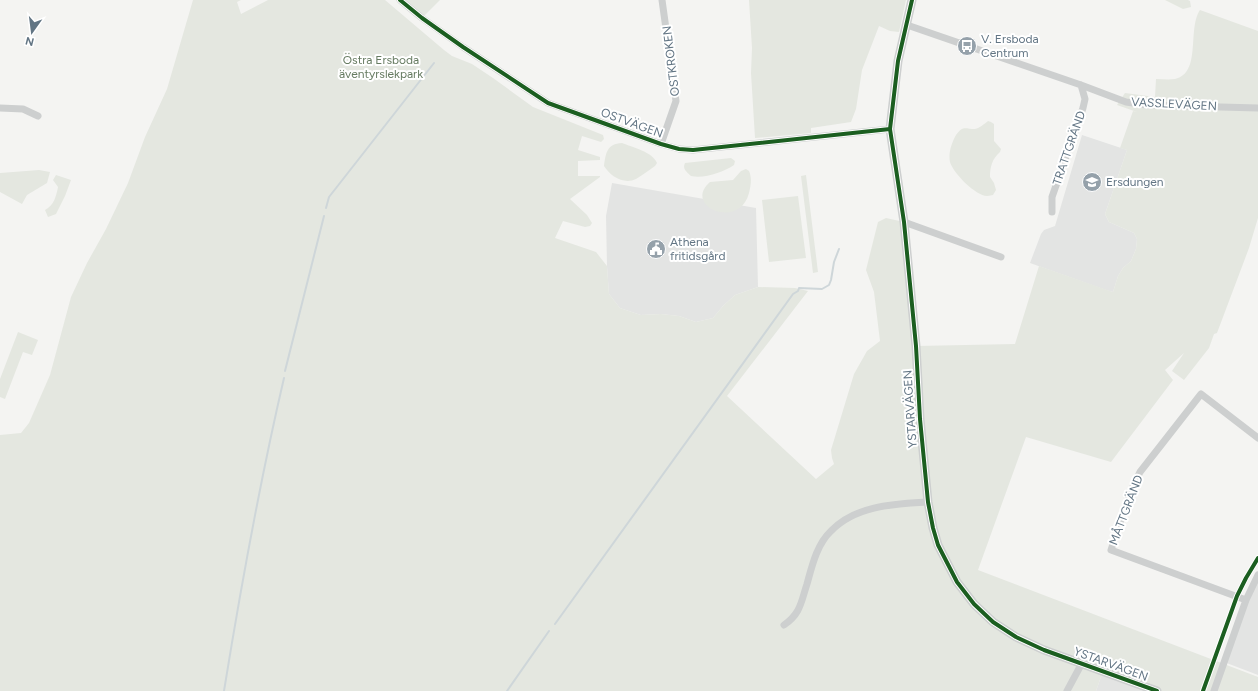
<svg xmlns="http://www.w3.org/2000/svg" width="1258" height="691" font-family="Figtree,sans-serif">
<rect width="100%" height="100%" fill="#f4f4f2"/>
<!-- built -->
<path fill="#e3e4e3" d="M1082,135L1127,150L1105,214L1109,222L1134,233L1137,239L1136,249L1131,261L1123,268L1118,276L1113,292L1106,290L1030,263L1041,234L1044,230L1055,226Z
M612,183L756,208L758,287L735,295L723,306L713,318L696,322L679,316L661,314L641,315L620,308L609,294L607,266L606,216Z
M1258,575V675L1224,662Z
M1102,674L1149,691H1096Z"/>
<!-- green -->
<path fill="#e4e7e0" d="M193,0H241L237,2L241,14L268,0H385L444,50L452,56L472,64L493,78L533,107L603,135L604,139L601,142L582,136L578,150L600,157V160L578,161V176H600V177L570,199L587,215L592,223L590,226L585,227L563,221L555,238L596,252L607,266L609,294L620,308L641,315L661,314L679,316L696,322L713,318L723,306L735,295L758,287L795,288L808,291L727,396L816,479L834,464L832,458L831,450L854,374L867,351L880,341L874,292L866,270L878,222L886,218L904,222L916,346L1015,344L1039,266L1113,292L1118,276L1123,268L1131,261L1136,249L1137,239L1134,233L1109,222L1105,214L1127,150L1120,148L1133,111L1137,112L1117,105L1125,93L1155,97L1156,79C1162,79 1169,80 1175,79C1202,73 1187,29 1200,10L1258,31V218L1249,248L1217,333L1214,334L1209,348L1184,380L1172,371L1184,353L1165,370L1173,380L1111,462L1026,437L978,570L1258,677V691H1157L1103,671L1096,691H0V435L21,433L29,423L50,375L71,297L87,263L106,229L128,183L145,137L167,89Z
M400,0H440L422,18Z
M749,0H906L899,32L890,31L879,26L862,70L856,109L851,122L811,128V133L755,138L751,73L752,48Z
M1165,0H1188L1190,1L1191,7L1183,9Z
M988,121L991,122L994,124V141L1001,149L1000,152C992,159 990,167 990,177L994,183L996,190L993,195C991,195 990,196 987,196C976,196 953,173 950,162C948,153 952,142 956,135C963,125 965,129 975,129C980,128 984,124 988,121Z
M622,143C632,147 653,152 657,163L655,166C649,170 643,175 636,179C624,185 610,176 604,166C606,152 607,144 622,143Z
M731,158L735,161L734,165C724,172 704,179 691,176C687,172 682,169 685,163Z
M746,169L749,171C752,178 751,185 749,193C739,231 682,206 710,182L733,180L741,171Z
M39,170L50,172L47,183L27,195L22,204L0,192V173Z
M56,175L71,180L65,196L56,214L48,217L45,210C54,205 56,197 58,187L53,180Z
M806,175L818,272L813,273L801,176Z
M798,196L806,258L769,262L762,200Z
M18,332L38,340L32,355L23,352L5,399L0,397V379Z"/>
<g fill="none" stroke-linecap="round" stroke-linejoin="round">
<!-- stream -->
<path stroke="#ced6d9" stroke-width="2" d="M326,208L329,197L434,63
M285,371L324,216
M555,624L793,294L798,291L799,288L822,289L829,285L831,280L834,262L839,249
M224,691C241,586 260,481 284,378
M507,691L549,631"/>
<!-- minor -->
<path stroke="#cdcfcf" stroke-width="7" d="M400,0L422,18L463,47L548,103L661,144L679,149L693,150L890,129
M907,25L1081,85L1126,102L1146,105L1258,108
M0,108L23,109L38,116
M661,144L676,101L662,0
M1052,212V197L1083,108L1085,99L1081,85
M904,222L1001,257
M1246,600L1111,550L1130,493L1140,472L1201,394L1258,438
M784,625C801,613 801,602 807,584C812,566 817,544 831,531C856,505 895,504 928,502
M1067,691L1082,663
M1214,691L1246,600L1258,575"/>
<!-- tertiary -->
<path stroke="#cdcfcf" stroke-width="9" d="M912,0L898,61L890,129L904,222L916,346L920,419L928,502L933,528L938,545L957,582L974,604L993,622L1016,637L1044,650L1157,691"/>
<defs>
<path id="cycleway" d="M400,0L422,18L463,47L548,103L661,144L679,149L693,150L890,129
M912,0L898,61L890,129L904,222L916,346L920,419L928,502L933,528L938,545L957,582L974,604L993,622L1016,637L1044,650L1157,691
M1203,691L1237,596L1246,578L1258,558"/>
</defs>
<!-- cycleway casing -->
<use href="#cycleway" stroke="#fff" stroke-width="6"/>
<!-- cycleway -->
<use href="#cycleway" stroke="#1b5e20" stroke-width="4"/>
</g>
<!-- icons -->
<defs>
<symbol id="bus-disc" viewBox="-11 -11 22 22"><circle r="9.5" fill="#95a1aa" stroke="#fff"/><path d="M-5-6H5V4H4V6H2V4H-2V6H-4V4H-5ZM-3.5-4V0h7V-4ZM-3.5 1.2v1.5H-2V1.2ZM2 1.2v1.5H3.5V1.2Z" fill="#fff"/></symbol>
<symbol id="school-disc" viewBox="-11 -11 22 22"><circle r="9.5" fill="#95a1aa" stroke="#fff"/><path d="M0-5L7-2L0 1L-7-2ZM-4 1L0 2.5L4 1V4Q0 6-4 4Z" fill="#fff"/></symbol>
<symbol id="civic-disc" viewBox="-11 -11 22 22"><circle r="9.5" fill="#95a1aa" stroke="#fff"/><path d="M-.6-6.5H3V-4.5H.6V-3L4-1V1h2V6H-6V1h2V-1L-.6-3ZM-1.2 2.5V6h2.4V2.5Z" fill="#fff"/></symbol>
</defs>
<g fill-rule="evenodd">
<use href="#bus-disc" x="956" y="35" width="22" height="22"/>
<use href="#school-disc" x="1081" y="171" width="22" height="22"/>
<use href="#civic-disc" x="645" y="238" width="22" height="22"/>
</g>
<g text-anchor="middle" stroke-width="4" stroke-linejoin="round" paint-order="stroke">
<!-- poi labels -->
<g font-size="12" fill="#627584" stroke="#fff" text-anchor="start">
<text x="981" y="43">V. Ersboda<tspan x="981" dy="14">Centrum</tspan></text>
<text x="1106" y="186">Ersdungen</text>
<text x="670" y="246">Athena<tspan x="670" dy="14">fritidsgård</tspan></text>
</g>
<!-- park labels -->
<g font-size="12" fill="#667b61" stroke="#fff">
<text x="381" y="64">Östra Ersboda<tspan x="381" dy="14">äventyrslekpark</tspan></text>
</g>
<!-- street labels -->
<g font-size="12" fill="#627584" stroke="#fff">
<text transform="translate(671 61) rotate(-97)" y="4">OSTKROKEN</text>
<text transform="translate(1174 104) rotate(3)" y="4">VASSLEVÄGEN</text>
<text transform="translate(632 123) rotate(20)" y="4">OSTVÄGEN</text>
<text transform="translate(1069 148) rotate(-71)" y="4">TRATTGRÄND</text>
<text transform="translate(910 409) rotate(-94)" y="4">YSTARVÄGEN</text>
<text transform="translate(1126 510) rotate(-69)" y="4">MÅTTGRÄND</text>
<text transform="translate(1111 664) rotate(20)" y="4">YSTARVÄGEN</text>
</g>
</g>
<!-- north arrow -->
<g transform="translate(32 32) rotate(194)" stroke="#ffffff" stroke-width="3" paint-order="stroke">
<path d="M0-3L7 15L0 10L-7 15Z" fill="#627584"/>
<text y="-6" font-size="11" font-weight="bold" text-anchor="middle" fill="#627584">N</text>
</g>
</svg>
